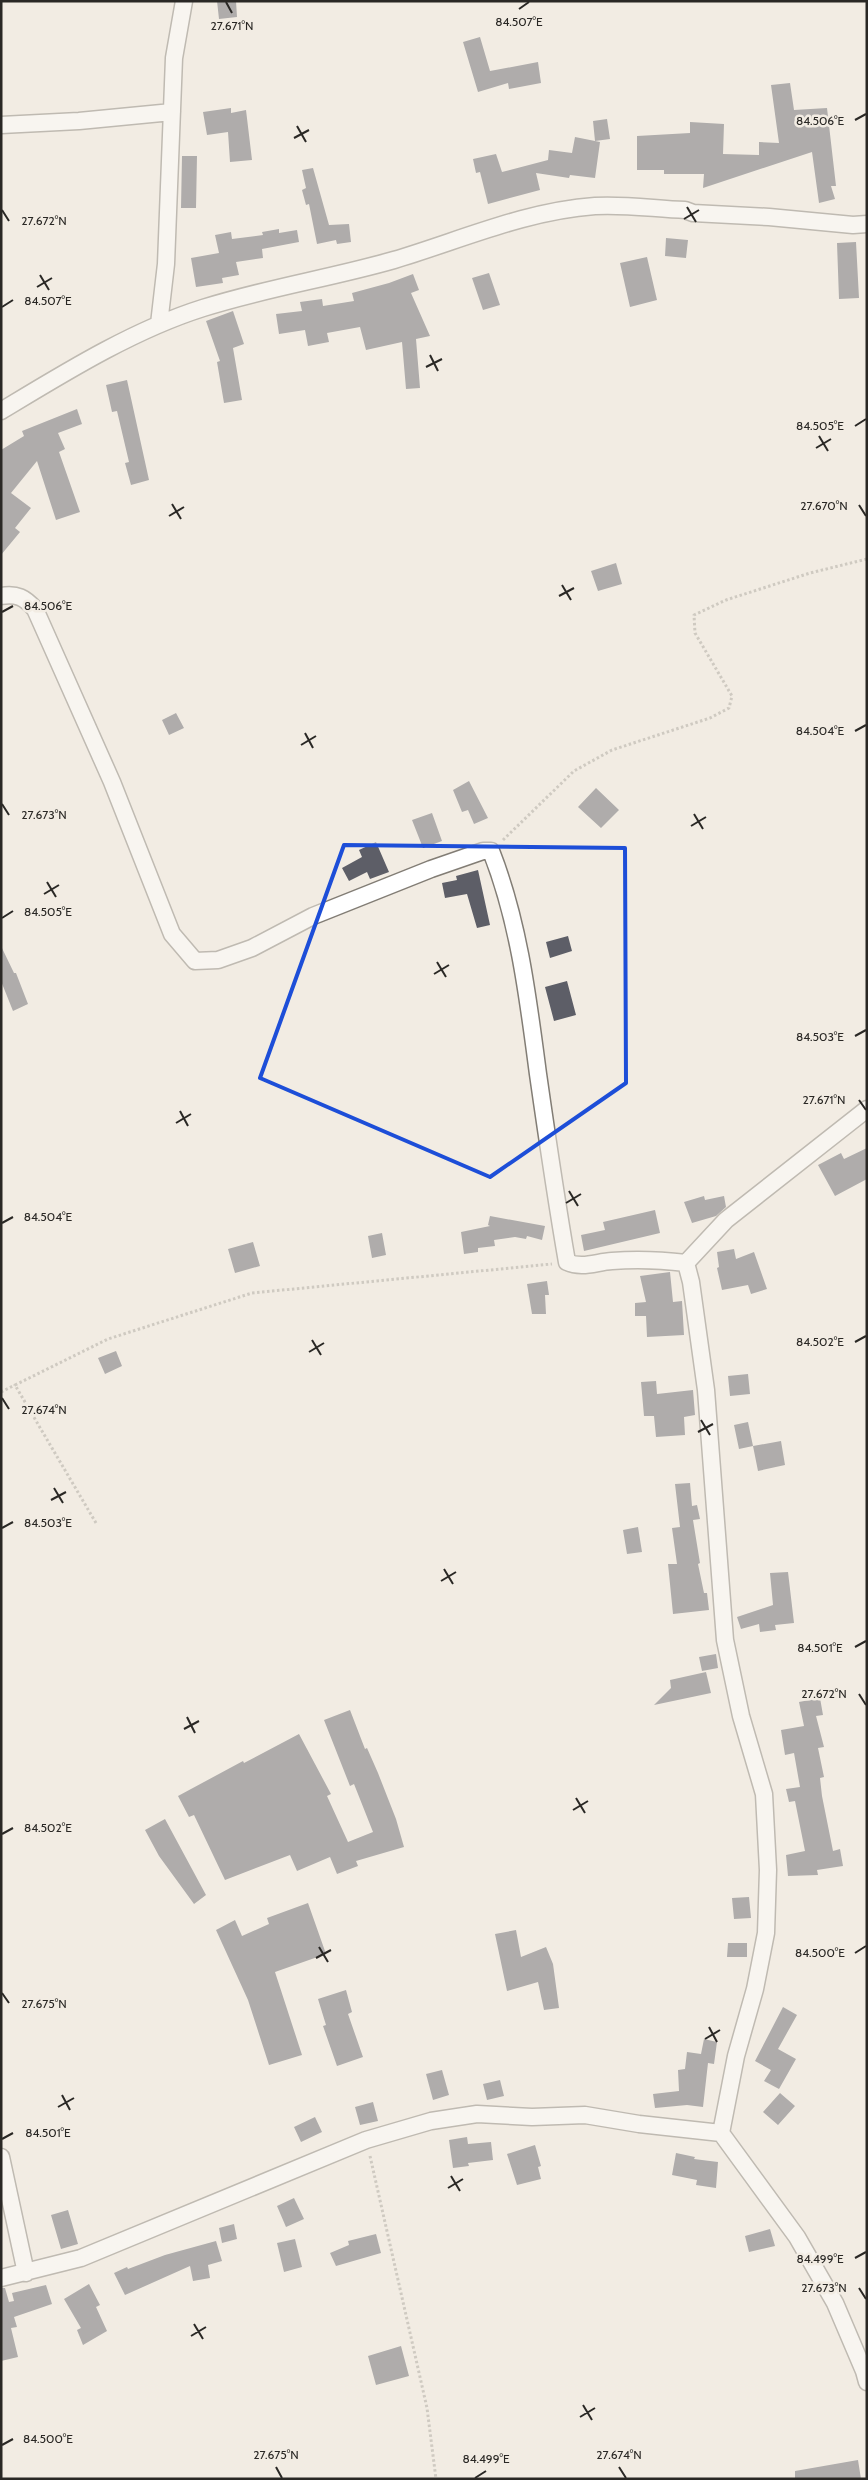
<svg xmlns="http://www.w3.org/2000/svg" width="868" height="2480" font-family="Cabin,sans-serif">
<rect width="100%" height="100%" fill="#f2ece3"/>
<!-- building -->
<path fill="#5d5e67" d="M217,1H236L237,17L219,19Z
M480,37L490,71L538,62L541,83L509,89L508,83L478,92L463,42Z
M790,83L794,110L827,108L836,186H831L835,199L819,203L812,152L703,188L704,174H664V170H637V136L690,133V122L724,124L723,154L759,155V142L779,143L771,85Z
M231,108V113L246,110L252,160L230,162L228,132L207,135L203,112Z
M607,119L610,139L595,141L593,121Z
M575,137L600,142L595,178L570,175L569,178L536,173L540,190L488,204L480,172L476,173L473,159L496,154L502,172L548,160L549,150L572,153Z
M182,156H197L196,208H181Z
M313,168L329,225L349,224L351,242L337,244L336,240L317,244L309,204L306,205L302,190L306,188L302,170Z
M279,229V233L297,230L299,242L262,249L263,258L236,262L239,275L222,278L223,283L196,287L191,258L219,253L215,235L231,232L232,239L263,235L262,232Z
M666,238L688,240L686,258L665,256Z
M856,242L859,298L839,299L837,243Z
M647,257L657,300L630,307L620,263Z
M489,273L500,305L483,310L472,278Z
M413,274L419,290L411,293L430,336L416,339L420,388L406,389L402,342L366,350L360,327L327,333L329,342L308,346L305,330L279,334L276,314L302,311L300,302L322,299L323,306L354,301L352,293L389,283Z
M233,311L244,344L233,348L242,400L224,403L217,362L220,361L206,321Z
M127,380L149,480L131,485L125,463L129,462L117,411L112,412L106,385Z
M77,409L82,424L58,433L65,449L59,452L80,512L56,520L37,461L11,493L31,508L15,528L20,532L1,555V450L24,436L22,431Z
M616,563L622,584L598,591L591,571Z
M176,713L184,728L169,735L162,720Z
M469,781L488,818L474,824L468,810L462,812L453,790Z
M596,788L619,810L601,828L578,807Z
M432,813L442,841L423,848L412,820Z
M376,842L389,872L370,879L367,872L349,881L342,868L362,857L359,850Z
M478,870L490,925L477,928L467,894L445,898L442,883L457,880L456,876Z
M568,936L572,951L550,958L546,942Z
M1,946L14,973H16L28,1004L13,1011L1,981Z
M567,981L576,1015L554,1021L545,987Z
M867,1148V1179L835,1196L818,1165L841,1153L844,1159Z
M704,1196L705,1200L724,1196L726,1207L716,1216L692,1223L684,1202Z
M655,1210L660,1233L584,1251L581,1235L605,1230L603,1222Z
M490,1216L545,1226L542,1240L527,1236L526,1239L515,1237L494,1240L495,1246L478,1248V1252L464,1254L461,1232L490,1226L488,1225Z
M382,1233L386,1255L372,1258L368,1236Z
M253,1242L260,1266L235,1273L228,1249Z
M734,1249L736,1259L754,1252L767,1289L751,1294L748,1285L722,1290L717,1268L719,1267L717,1252Z
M670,1272L673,1302L682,1301L684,1335L647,1337L646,1316H635V1303L646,1302L640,1276Z
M547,1281L549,1295H545L546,1314H532L527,1284Z
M116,1351L122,1366L105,1374L98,1358Z
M748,1374L750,1394L730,1396L728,1376Z
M656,1381L657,1394L693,1390L695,1415L684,1417L685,1435L656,1437L654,1416H644L641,1382Z
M748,1422L753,1446L739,1449L734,1425Z
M781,1441L785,1465L758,1471L753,1446Z
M690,1483L692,1506L697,1505L700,1519L693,1520L700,1563L698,1564L704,1593H707L709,1610L673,1614L668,1564H677L672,1528L680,1527L675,1484Z
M638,1527L642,1552L627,1554L623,1530Z
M788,1572L794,1623L775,1625L776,1630L760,1632L759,1624L741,1629L737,1617L773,1605L770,1573Z
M716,1654L718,1668L702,1671L699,1657Z
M706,1672L711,1693L654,1705L671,1688L670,1680Z
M820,1698L823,1715L816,1716L824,1747L818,1748L824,1777L820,1778L822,1796L833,1851L840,1849L843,1866L817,1870L818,1875L788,1876L786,1855L805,1851L795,1801L789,1802L786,1789L800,1787L794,1753L785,1755L781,1730L804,1726L799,1702Z
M350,1710L365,1749L367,1748L378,1773L396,1819L404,1847L356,1861L358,1866L337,1874L330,1857L297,1871L290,1855L225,1880L194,1815L189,1817L178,1796L243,1761L244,1763L299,1734L331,1794L327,1796L348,1842L373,1832L354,1784L350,1786L324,1720Z
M165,1819L206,1895L194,1904L159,1856L145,1830Z
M749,1897L751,1918L734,1919L732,1898Z
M308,1903L326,1954L275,1972L302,2055L269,2065L248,2000L216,1930L235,1920L242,1936L269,1924L267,1918Z
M516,1930L521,1957L546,1947L553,1964L559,2008L544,2010L538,1982L507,1991L495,1934Z
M728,1943H747V1957H727Z
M346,1990L352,2012L348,2014L363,2057L337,2066L323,2026L326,2025L318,1999Z
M783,2007L797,2015L778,2049L796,2059L779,2089L764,2081L771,2070L755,2061Z
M704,2039L717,2042L714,2064L708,2063L703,2107L687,2105L655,2108L653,2094L679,2091L678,2070L685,2069L687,2052L701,2054Z
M442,2070L449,2095L433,2100L426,2074Z
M500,2080L504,2096L487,2100L483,2084Z
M780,2093L795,2106L778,2125L763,2112Z
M373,2102L378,2121L360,2125L355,2107Z
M315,2117L322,2132L301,2142L294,2127Z
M467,2137L468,2144L491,2142L493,2160L468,2163L469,2166L453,2168L449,2140Z
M535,2145L541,2166L538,2167L541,2179L517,2185L507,2154Z
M676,2153L695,2157L694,2159L718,2162L716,2188L696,2185L697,2180L672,2175Z
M294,2198L304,2219L286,2227L277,2206Z
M68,2210L78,2244L61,2249L51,2215Z
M234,2224L237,2239L222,2243L219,2228Z
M770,2229L775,2246L749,2252L745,2236Z
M376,2234L381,2253L336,2266L330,2253L349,2245L348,2241Z
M295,2239L302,2267L284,2272L277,2243Z
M216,2241L222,2261L208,2265L210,2278L193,2281L190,2266L125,2295L114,2273L127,2267L128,2269L165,2255Z
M89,2284L100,2305L96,2307L107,2331L83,2345L77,2330L81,2328L64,2299Z
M46,2285L52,2304L14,2317L17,2327L11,2328L18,2357L1,2361V2288H5L9,2302L14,2301L12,2293Z
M401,2346L409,2376L376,2385L368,2356Z
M858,2460L861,2479H795V2471Z"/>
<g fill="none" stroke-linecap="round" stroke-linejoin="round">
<defs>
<path id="minor" d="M1,125L79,121L172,112
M159,324L166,264L174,58L184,1
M1,411C64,373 133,330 203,308C266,288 331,278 394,260C461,240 525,211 595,206C624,204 656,209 685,210L693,213L769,217L853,225L867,224
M1,596C17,593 25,598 35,609L112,782L172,934L195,961L218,960L252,948L313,916L431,869L483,851H491C519,922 528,998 538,1074C547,1137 556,1199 567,1262C582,1269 596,1262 612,1261C637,1259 661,1260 686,1263
M721,2133L736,2056L755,1989L766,1933L768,1870L764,1794L741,1716L725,1640L706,1390L691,1282L686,1263L726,1220L867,1109
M1,2157L26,2273
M1,2278L81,2258L366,2140L431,2121L477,2114L532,2117L585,2115L639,2124L721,2133L797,2237L835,2303L864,2371L867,2382"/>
</defs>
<!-- minor casing -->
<use href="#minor" stroke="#827d75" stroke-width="19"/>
<!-- path -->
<path stroke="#a49f98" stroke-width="3" stroke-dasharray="2.5 2.5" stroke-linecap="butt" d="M503,840L574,771L612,750L710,718L729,708L732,696L695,633L694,615L726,600L810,573L867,559
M1,1392L15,1385
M96,1523L15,1385L108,1339L252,1293L552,1264
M370,2156L427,2408L436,2479"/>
<!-- minor -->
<use href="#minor" stroke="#fff" stroke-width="16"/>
</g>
<!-- marked area -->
<path d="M0 0H868V2480H0ZM344,845L625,848L626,1083L490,1177L260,1078Z" fill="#f2ece3" fill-opacity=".55" fill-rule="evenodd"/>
<path fill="none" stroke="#1d4ed8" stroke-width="4" stroke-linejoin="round" d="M344,845L625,848L626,1083L490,1177L260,1078Z"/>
<!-- ticks -->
<path fill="none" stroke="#2a2825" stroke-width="2" d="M226,2L232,13M519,9L529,2M855,120L866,114M297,126L306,142M294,138L309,130M687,207L696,222M2,210L9,221M684,219L699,210M40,275L49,290M37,287L52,278M2,307L13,300M430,355L438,371M426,367L442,359M855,426L866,419M819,436L828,451M816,448L831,439M172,504L181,519M859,505L866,516M169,516L184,507M562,585L571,600M559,596L574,588M2,612L13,606M855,731L866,725M305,733L313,748M301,745L316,736M2,804L9,815M694,814L703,829M691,826L706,817M47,882L56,897M44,894L59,885M2,918L13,911M437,962L446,977M434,974L449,965M855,1036L866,1030M859,1100L866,1110M180,1111L188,1126M176,1123L191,1114M569,1191L578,1206M566,1203L581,1194M2,1223L13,1217M312,1340L321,1355M855,1342L866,1336M309,1352L324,1343M2,1398L9,1409M701,1420L710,1435M698,1432L713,1424M54,1488L63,1503M51,1500L66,1492M2,1528L13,1522M444,1569L453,1584M441,1581L456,1572M855,1647L866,1641M859,1694L866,1705M187,1717L195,1733M184,1729L199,1721M576,1798L585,1813M573,1810L588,1801M2,1834L13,1828M319,1947L328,1962M855,1953L866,1946M316,1958L331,1950M2,1993L9,2003M709,2027L717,2042M705,2039L720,2030M62,2095L70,2110M58,2107L74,2098M2,2139L13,2133M451,2176L460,2191M448,2188L463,2179M855,2258L866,2252M859,2288L866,2299M194,2324L203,2339M191,2336L206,2327M583,2405L592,2420M580,2417L595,2408M2,2445L13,2439M276,2467L282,2478M619,2467L626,2478M475,2478L486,2471"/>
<g font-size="12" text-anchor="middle" fill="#2a2825" stroke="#f2ece3" stroke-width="5" stroke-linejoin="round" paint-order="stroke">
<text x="519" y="26">84.507°E</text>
<text x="232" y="30">27.671°N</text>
<text x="820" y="125">84.506°E</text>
<text x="44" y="225">27.672°N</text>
<text x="48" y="305">84.507°E</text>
<text x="820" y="430">84.505°E</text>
<text x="824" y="510">27.670°N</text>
<text x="48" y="610">84.506°E</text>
<text x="820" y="735">84.504°E</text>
<text x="44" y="819">27.673°N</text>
<text x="48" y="916">84.505°E</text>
<text x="820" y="1041">84.503°E</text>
<text x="824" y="1104">27.671°N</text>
<text x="48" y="1221">84.504°E</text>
<text x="820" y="1346">84.502°E</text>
<text x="44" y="1414">27.674°N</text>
<text x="48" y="1527">84.503°E</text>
<text x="820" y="1652">84.501°E</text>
<text x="824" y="1698">27.672°N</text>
<text x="48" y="1832">84.502°E</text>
<text x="820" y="1957">84.500°E</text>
<text x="44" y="2008">27.675°N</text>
<text x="48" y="2137">84.501°E</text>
<text x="820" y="2263">84.499°E</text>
<text x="824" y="2292">27.673°N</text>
<text x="48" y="2443">84.500°E</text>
<text x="276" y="2459">27.675°N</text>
<text x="619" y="2459">27.674°N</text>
<text x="486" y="2463">84.499°E</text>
</g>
<!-- border -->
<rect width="868" height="2480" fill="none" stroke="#2a2825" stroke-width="5"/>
</svg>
